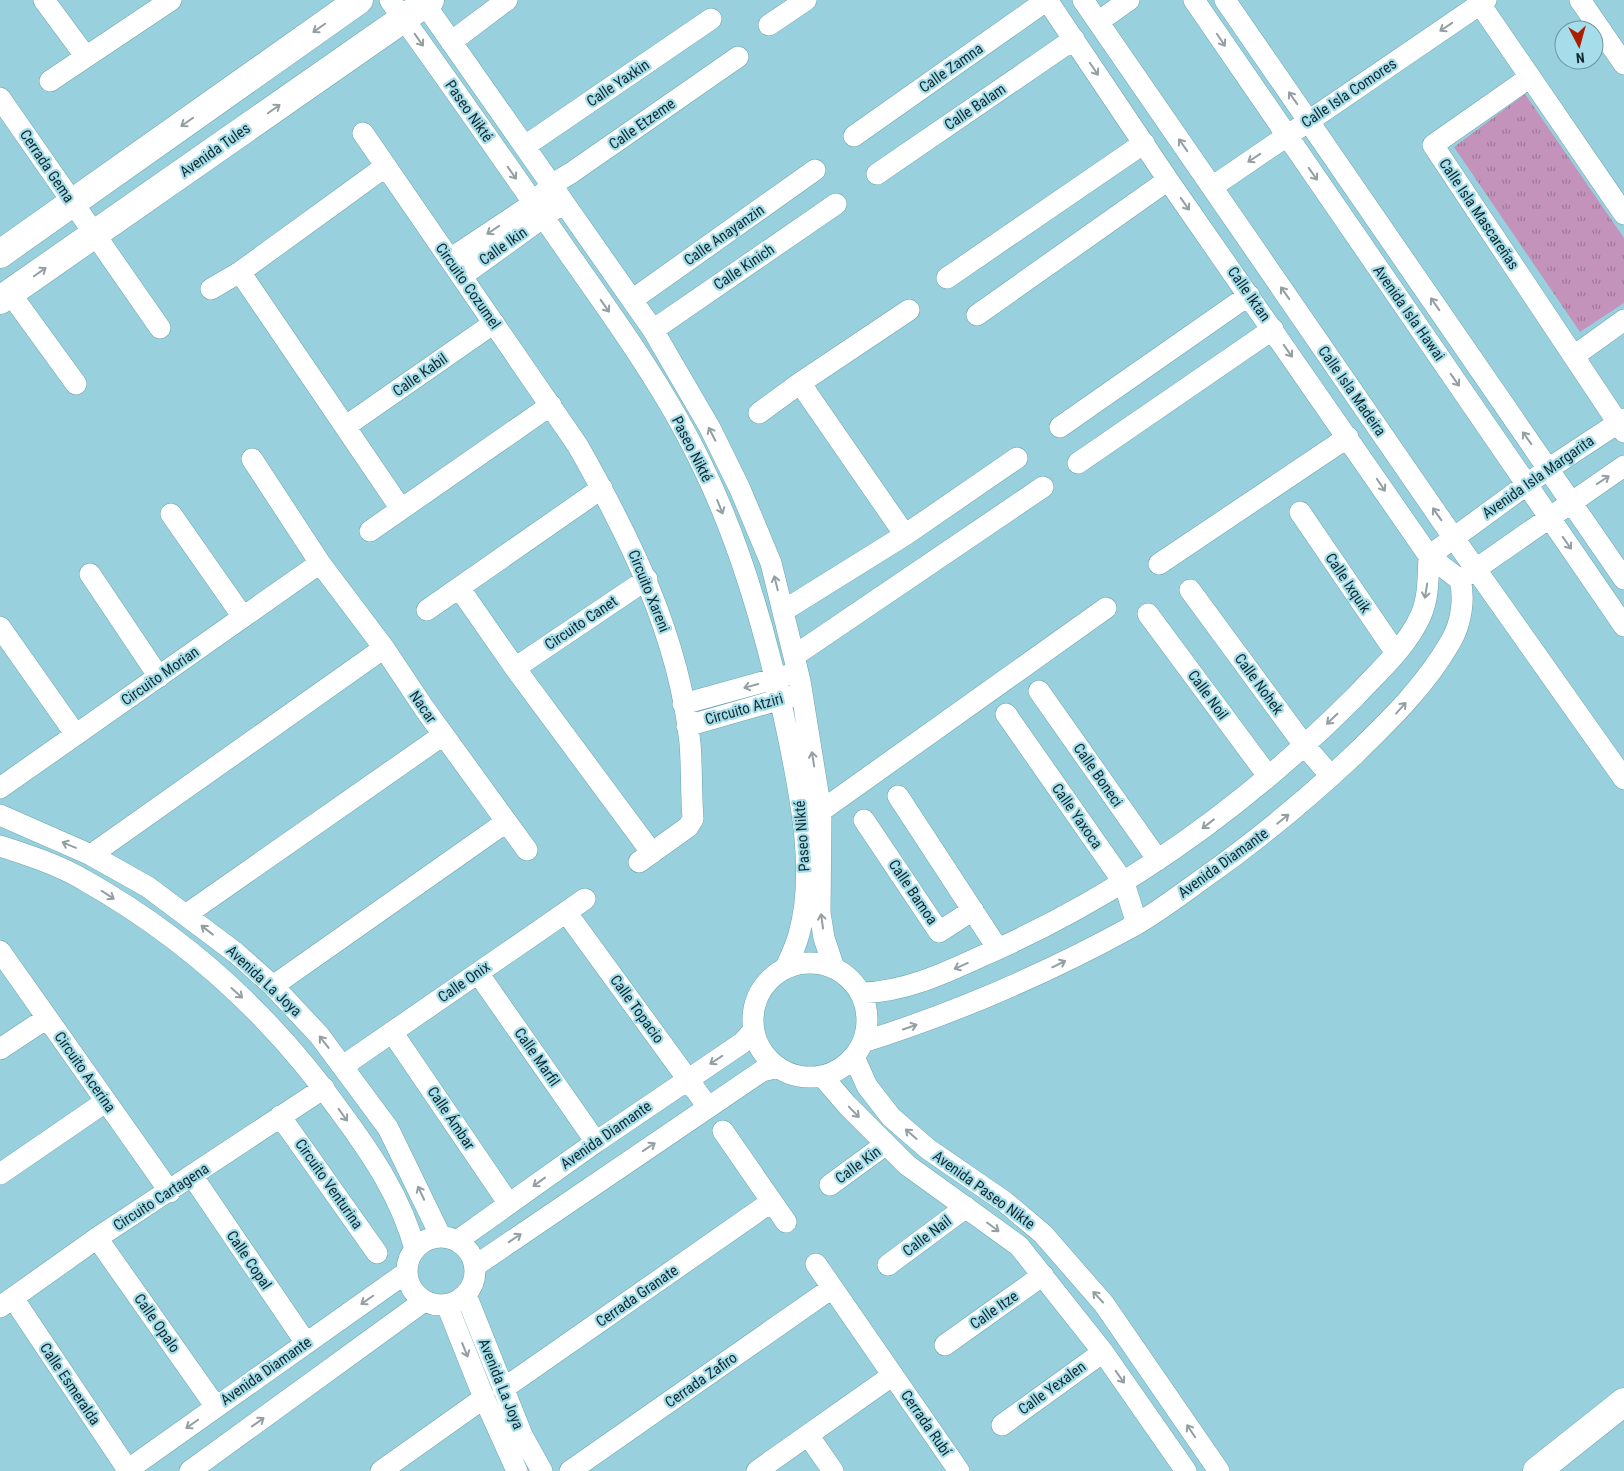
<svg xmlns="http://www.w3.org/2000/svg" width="1624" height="1471" font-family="'Roboto Condensed',sans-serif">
<defs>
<pattern id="grass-tufts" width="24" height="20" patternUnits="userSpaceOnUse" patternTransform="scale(1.25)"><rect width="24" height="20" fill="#c493bc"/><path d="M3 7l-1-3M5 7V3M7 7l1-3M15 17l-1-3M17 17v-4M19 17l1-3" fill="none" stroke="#9e7899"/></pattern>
</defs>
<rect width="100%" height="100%" fill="#98d1dd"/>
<!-- grass -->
<path fill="url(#grass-tufts)" d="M1525,94L1624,238V303L1580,332L1454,147Z"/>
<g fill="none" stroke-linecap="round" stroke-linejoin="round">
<defs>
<path id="minor" d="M44,0L86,57
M390,0C451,84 510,169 569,254C617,322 666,390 702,465C744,551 770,647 789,740C801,799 816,874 799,934C796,946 790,958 785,969
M422,0L653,330L710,428L740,489L771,563L800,681L821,811L820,913L824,938L834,968
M1047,0L1168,180L1429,556L1460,580
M1083,0L1453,537L1624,779
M1194,0L1624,626
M1225,0L1624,579
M1580,0L1624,64
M1480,4L1624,214
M1098,22L1129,0
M769,25L806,0
M451,42L507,0
M1530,77L1433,145L1624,432
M50,81L171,0
M0,98L160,328
M363,133L578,446C630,538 679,636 690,743C692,768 691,794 693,819L688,827L639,862
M854,136L1047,0
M525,146L711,19
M877,174L1074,39
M1212,187L1486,0
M450,259L534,203L551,185L571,173L738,57
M240,272L401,509
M462,276L556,208
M947,278L1144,143
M211,289L240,272L386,166
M10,293L76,384
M632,300L815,170
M977,315L1168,180
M653,330L836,204
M1574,356L1624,320
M800,383L905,535
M759,413L800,383L909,310
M346,426L494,323
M1060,427L1249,295
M252,459L320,563L384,648L424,708L527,850
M1078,463L1273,329
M1300,512L1396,653
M171,514L243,617
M370,531L551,405
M1159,564L1348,437
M90,574L159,677
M460,589L515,668L652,853
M1190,590L1304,745L1331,776
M427,610L602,488
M783,611L905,535L1017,458
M1148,614L1268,776
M0,627L76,735
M794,656L1043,487
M515,668L647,579
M1039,691L1158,860
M683,704L788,675
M1006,714L1124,883L1137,924
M687,726L795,695
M0,788L320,563
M898,796L998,949
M821,811L1106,608
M0,815L91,855L148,887L236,953L273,986L319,1035L388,1128L441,1237
M864,820L939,932L973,910
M0,846C28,855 59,865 84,880C187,938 274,1018 342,1114C373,1156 401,1198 415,1249
M91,855L384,648
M566,912L708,1107
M187,914L443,735
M0,951L170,1192
M753 1020a57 57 0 1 1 114 0a57 57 0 1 1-114 0Z
M478,973L596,1142
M273,986L506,822
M861,993C904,992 943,974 982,956C1122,895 1247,805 1355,697C1378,672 1407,647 1421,615C1429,597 1428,575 1429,556L1548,469L1624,419
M392,1032L509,1204
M863,1042C958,1012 1048,973 1135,925C1158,912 1180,895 1201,880C1255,842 1305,801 1354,755C1390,720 1426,685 1451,641C1461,624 1465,599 1460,580L1624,466
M0,1049L47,1018
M854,1057L867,1086L891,1117L928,1149L1005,1202L1043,1234L1104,1304L1219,1471
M343,1066L585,899
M822,1076L847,1105L907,1165L1019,1246L1103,1352L1186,1471
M280,1116L377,1253
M723,1131L786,1222
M0,1174L105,1102
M193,1177L306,1343
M830,1185L886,1144
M407 1271a34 34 0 1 1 68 0a34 34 0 1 1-68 0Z
M97,1238L216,1407
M457,1241L596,1142L742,1043L754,1030
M816,1264L959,1471
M888,1265L966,1207
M475,1266L762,1071L778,1067
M466,1295L522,1435L542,1471
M13,1298L128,1470
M447,1305L484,1398L517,1471
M0,1307L97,1238L324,1088
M945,1345L1043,1275
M503,1389L771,1202
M1002,1425L1103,1352
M808,1435L833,1471
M126,1471L407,1272
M190,1471L424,1301
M381,1471L484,1398
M570,1471L832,1288
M757,1471L893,1375"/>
<path id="major" d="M0,254L359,0
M0,300L430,0
M1537,1471L1624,1402"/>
</defs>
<!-- minor casing -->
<use href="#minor" stroke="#6ca4af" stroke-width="22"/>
<!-- major casing -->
<use href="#major" stroke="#6ca4af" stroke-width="29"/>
<!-- minor -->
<use href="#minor" stroke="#fff" stroke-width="21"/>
<!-- major -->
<use href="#major" stroke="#fff" stroke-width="28"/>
</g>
<!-- one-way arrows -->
<defs><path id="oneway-shaft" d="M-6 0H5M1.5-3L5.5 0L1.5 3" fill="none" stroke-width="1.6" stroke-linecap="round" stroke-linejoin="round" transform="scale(1.25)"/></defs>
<g stroke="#949fa1">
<use href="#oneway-shaft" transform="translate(1446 27) rotate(146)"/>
<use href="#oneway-shaft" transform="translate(319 28) rotate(145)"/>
<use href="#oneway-shaft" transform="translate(419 40) rotate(55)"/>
<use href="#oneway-shaft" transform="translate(1221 40) rotate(56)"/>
<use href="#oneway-shaft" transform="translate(1094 69) rotate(56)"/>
<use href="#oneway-shaft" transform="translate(1293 98) rotate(-125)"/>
<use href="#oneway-shaft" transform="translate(274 109) rotate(-35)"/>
<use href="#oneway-shaft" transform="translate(187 122) rotate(145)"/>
<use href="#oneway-shaft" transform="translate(1183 145) rotate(-125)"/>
<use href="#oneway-shaft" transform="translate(1254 158) rotate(146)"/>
<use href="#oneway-shaft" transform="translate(512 173) rotate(55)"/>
<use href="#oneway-shaft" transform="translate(1313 174) rotate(55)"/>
<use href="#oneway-shaft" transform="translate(1185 204) rotate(55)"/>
<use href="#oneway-shaft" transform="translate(493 230) rotate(146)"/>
<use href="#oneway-shaft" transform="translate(40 272) rotate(-35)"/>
<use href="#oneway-shaft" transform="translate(1285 293) rotate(-125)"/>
<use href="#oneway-shaft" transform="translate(1435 304) rotate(-125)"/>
<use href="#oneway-shaft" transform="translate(605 306) rotate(55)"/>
<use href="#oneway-shaft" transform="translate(1288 351) rotate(55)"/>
<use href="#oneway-shaft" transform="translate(1455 380) rotate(55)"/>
<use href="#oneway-shaft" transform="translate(712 434) rotate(-117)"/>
<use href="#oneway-shaft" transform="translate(1527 438) rotate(-125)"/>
<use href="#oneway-shaft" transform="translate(1603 480) rotate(-34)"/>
<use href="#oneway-shaft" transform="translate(1381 485) rotate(56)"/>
<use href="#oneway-shaft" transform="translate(720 507) rotate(68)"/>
<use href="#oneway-shaft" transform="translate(1437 514) rotate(-125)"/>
<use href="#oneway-shaft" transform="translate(1567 543) rotate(55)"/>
<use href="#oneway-shaft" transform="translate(776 583) rotate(-104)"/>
<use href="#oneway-shaft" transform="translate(1426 591) rotate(99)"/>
<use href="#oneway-shaft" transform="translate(751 686) rotate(165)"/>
<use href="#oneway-shaft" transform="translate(1401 708) rotate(-48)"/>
<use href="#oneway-shaft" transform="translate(1332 719) rotate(136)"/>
<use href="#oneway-shaft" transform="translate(813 759) rotate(-99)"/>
<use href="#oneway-shaft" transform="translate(1283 819) rotate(-39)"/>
<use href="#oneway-shaft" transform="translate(1208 824) rotate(142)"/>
<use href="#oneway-shaft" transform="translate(69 845) rotate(-157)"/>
<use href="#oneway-shaft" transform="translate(108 895) rotate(33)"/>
<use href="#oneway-shaft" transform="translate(822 921) rotate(-98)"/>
<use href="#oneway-shaft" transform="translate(207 930) rotate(-142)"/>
<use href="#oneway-shaft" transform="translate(1059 964) rotate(-26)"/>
<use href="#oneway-shaft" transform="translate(961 966) rotate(156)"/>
<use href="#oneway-shaft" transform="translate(237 993) rotate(42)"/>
<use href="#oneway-shaft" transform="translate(910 1027) rotate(-19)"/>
<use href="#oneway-shaft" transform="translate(324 1042) rotate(-128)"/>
<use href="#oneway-shaft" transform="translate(716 1060) rotate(146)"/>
<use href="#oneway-shaft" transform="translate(854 1112) rotate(46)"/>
<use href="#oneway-shaft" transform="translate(343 1115) rotate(54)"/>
<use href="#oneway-shaft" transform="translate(911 1134) rotate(-139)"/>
<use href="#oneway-shaft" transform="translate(649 1147) rotate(-34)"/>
<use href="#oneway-shaft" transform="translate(539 1182) rotate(144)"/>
<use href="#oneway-shaft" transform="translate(421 1193) rotate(-115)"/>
<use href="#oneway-shaft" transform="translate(993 1227) rotate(37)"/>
<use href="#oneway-shaft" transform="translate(515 1238) rotate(-34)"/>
<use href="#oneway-shaft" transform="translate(1098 1297) rotate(-133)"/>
<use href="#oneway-shaft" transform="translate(367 1300) rotate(145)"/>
<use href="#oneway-shaft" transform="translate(465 1350) rotate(68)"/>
<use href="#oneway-shaft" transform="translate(1120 1377) rotate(55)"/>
<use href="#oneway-shaft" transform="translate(258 1422) rotate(-36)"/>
<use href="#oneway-shaft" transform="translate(192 1424) rotate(145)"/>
<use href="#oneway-shaft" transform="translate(1191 1431) rotate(-124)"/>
</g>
<g text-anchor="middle" stroke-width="4.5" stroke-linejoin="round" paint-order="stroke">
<!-- street labels -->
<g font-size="15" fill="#12292e" stroke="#a5deea">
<text transform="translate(951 68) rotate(-35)" y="5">Calle Zamna</text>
<text transform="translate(618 83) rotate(-34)" y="5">Calle Yaxkin</text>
<text transform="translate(1349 93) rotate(-34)" y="5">Calle Isla Comores</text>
<text transform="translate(975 107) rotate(-34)" y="5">Calle Balam</text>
<text transform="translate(469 111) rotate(55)" y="5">Paseo Nikté</text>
<text transform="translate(642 124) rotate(-35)" y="5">Calle Etzeme</text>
<text transform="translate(215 150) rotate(-35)" y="5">Avenida Tules</text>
<text transform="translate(47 166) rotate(56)" y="5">Cerrada Gema</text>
<text transform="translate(1479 214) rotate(56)" y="5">Calle Isla Mascareñas</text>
<text transform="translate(724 235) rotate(-35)" y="5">Calle Anayanzin</text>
<text transform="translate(503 246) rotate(-35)" y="5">Calle Ikin</text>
<text transform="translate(744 267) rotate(-34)" y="5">Calle Kinich</text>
<text transform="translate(468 286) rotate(55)" y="5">Circuito Cozumel</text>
<text transform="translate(1249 294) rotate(55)" y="5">Calle Iktan</text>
<text transform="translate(1409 313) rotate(55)" y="5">Avenida Isla Hawai</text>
<text transform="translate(420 375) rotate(-35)" y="5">Calle Kabil</text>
<text transform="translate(1352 391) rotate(55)" y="5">Calle Isla Madeira</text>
<text transform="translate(692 449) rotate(63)" y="5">Paseo Nikté</text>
<text transform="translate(1538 477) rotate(-35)" y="5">Avenida Isla Margarita</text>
<text transform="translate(1348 583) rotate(56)" y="5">Calle Ixquik</text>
<text transform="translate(649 591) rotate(68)" y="5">Circuito Xareni</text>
<text transform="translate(581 623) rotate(-34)" y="5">Circuito Canet</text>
<text transform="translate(160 676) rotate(-35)" y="5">Circuito Morian</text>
<text transform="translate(1259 684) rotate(54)" y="5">Calle Nohek</text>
<text transform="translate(1208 695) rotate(54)" y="5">Calle Noil</text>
<text transform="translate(423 707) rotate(55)" y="5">Nacar</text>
<text transform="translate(744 709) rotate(-16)" y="5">Circuito Atziri</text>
<text transform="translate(1098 775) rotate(55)" y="5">Calle Boneci</text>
<text transform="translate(1077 816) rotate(55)" y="5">Calle Yaxoca</text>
<text transform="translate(802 836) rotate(-94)" y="5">Paseo Nikté</text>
<text transform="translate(1223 863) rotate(-36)" y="5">Avenida Diamante</text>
<text transform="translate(913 892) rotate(56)" y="5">Calle Bamoa</text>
<text transform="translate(264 981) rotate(43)" y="5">Avenida La Joya</text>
<text transform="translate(464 982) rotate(-35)" y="5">Calle Onix</text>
<text transform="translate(637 1009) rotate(54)" y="5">Calle Topacio</text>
<text transform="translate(537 1057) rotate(55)" y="5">Calle Marfil</text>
<text transform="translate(85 1072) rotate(55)" y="5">Circuito Acerina</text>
<text transform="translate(451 1118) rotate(56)" y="5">Calle Ámbar</text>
<text transform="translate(606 1135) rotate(-35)" y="5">Avenida Diamante</text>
<text transform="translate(858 1165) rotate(-36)" y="5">Calle Kin</text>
<text transform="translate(329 1184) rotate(55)" y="5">Circuito Venturina</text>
<text transform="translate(984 1190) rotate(36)" y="5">Avenida Paseo Nikte</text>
<text transform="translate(161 1197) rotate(-33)" y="5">Circuito Cartagena</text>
<text transform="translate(927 1236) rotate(-37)" y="5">Calle Nail</text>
<text transform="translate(249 1260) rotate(56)" y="5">Calle Copal</text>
<text transform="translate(637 1296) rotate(-35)" y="5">Cerrada Granate</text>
<text transform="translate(994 1310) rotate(-35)" y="5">Calle Itze</text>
<text transform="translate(157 1323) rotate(55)" y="5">Calle Opalo</text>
<text transform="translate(266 1371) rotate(-35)" y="5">Avenida Diamante</text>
<text transform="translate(701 1380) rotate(-35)" y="5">Cerrada Zafiro</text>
<text transform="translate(70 1384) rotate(56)" y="5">Calle Esmeralda</text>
<text transform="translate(501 1384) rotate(68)" y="5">Avenida La Joya</text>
<text transform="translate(1052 1388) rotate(-36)" y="5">Calle Yexalen</text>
<text transform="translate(926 1423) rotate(55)" y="5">Cerrada Rubí</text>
</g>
</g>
<!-- north arrow -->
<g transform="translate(1579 45) rotate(174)"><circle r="24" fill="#a5deea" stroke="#6a969f"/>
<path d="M0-4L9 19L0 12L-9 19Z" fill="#ab1c00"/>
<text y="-8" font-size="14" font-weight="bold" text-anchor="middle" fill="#12292e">N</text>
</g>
</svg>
